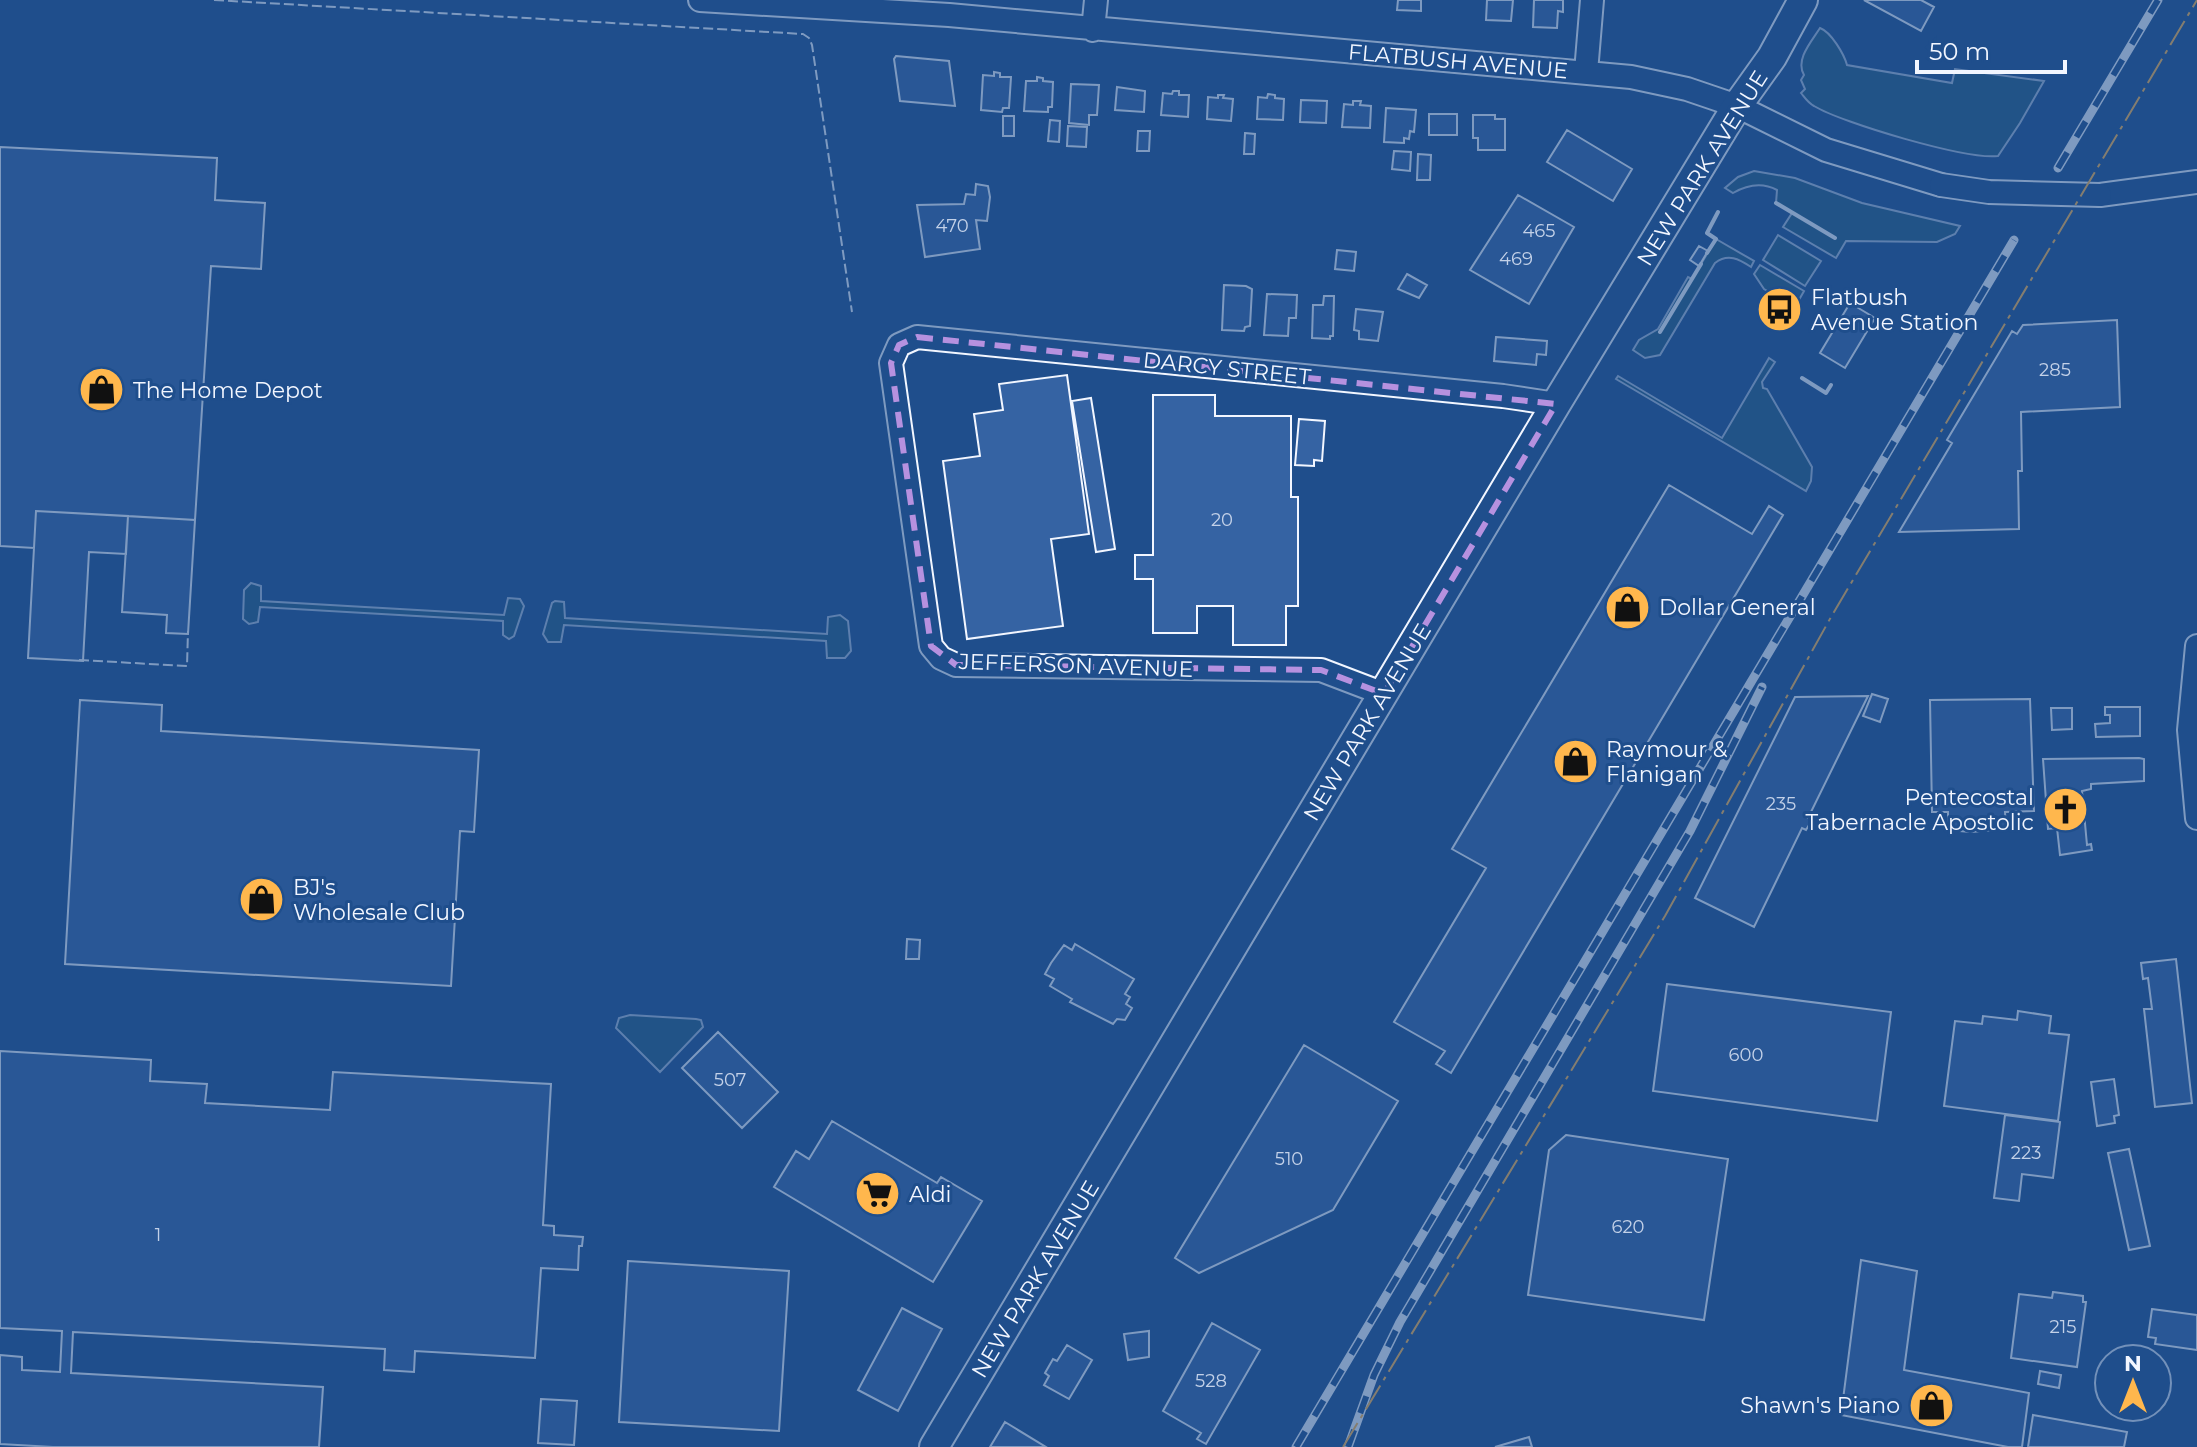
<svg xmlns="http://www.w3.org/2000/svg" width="2197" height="1447" font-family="Montserrat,sans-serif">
<rect width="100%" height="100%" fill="#1f4e8c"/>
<!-- green -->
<path fill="#245a82" stroke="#a8bbd7" stroke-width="2" d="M1820,28C1831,32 1844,54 1847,65L1952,83L1955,69L2044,81L2020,123L1998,156C1967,160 1842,123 1814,106C1808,103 1805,98 1801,93L1805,89L1801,80L1804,75C1795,60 1811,42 1820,28Z
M1754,171L1795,178L1862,203L1960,226L1955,234L1937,242L1846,241L1836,258L1783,227L1792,213L1776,203L1777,190C1762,182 1747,185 1733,193L1725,188L1738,177Z
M1778,235L1821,261L1805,286L1763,260Z
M1716,239L1754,261L1751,267C1739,259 1728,253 1715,263L1660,355L1645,358L1633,350L1639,340L1658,329L1688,277L1692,279Z
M1760,265L1804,291L1795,307L1764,289L1754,274Z
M1769,358L1775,362L1762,382L1763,388L1767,389L1812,467L1811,481L1806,491L1616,379L1618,376L1722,438Z
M251,583L261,586V601L504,615L508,598L520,599L524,606L514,636L509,639L503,635V621L260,607L258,622L249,624L243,619L244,590Z
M555,601L564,602L565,618L827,634L828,617L840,615L848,621L851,651L845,658H827L826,641L564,625L561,642H548L543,634L552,603Z
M630,1015L696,1019L701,1020L703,1027L660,1072L616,1028L619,1018Z"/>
<!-- building -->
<path fill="#3563a3" stroke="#f2f6ff" stroke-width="2" d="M1398,0H1421V11L1397,10Z
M1487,0H1513L1511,21L1486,20Z
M1534,0H1563V12L1558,11L1557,28L1533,27Z
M1864,0H1921L1934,7L1921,31Z
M896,56L949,61L955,106L900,101L894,59Z
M994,72L1000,73V77H1011L1009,108H1003L1002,112L981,110L983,75L994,76Z
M1037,77L1043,78V81L1053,82L1052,107H1048V112L1024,111L1026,81H1037Z
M1071,84L1099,85L1097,115H1089V125L1069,123Z
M1117,87L1145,91L1144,112L1115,110Z
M1173,91H1179V95H1189L1188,117L1161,115L1163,93L1172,94Z
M1268,94L1275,95V98L1284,99L1283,120L1257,119L1258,97L1267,98Z
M1218,95H1224L1223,98L1233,99L1231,121L1207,119L1208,97L1218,98Z
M1301,100L1327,101L1326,123L1300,122Z
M1353,101H1361L1360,105L1371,106L1370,128L1342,127L1344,104L1353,105Z
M1386,108L1416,110L1414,132L1410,131L1409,139L1404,138V143L1384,142Z
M1429,114H1457V135H1429Z
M1473,115H1495V119H1505V150H1478V138H1473Z
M1003,116H1014V136H1003Z
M1050,120L1060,121L1059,142L1048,141Z
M1068,126L1087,127L1086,147L1067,146Z
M1567,130L1632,169L1613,201L1547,162Z
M1138,131H1150L1149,151H1137Z
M1245,133L1255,134L1254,154H1244Z
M0,147L217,158L215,200L265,203L261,269L211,266L195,520L36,511L34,548L0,546Z
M1394,151L1411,152L1410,171L1392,169Z
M1418,154L1431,155L1430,180H1417Z
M976,184L988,186L990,197L987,221L976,220L980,249L925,257L917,205L964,204L966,194L975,195Z
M1518,195L1574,227L1529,304L1470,270Z
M1699,246L1708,251L1699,266L1690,260Z
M1337,250L1356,252L1354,271L1335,269Z
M1407,274L1427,285L1419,298L1398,289Z
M1224,285L1246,286L1252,289L1250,326L1245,327L1244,331L1222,330Z
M1267,294L1297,295L1296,318H1289L1288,336L1264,335Z
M1324,296H1334L1333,336H1330V339L1312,338L1313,305H1323Z
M1850,303L1875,318L1845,368L1820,353Z
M1356,309L1383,312L1378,341L1359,339V331L1354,330Z
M2117,320L2120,407L2021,412L2022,471H2018L2019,529L1899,532L1952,443L1947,440L2012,331L2017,334L2023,325Z
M1496,337L1547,341L1546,355L1537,354L1536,365L1494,361Z
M1067,375L1089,534L1051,539L1063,626L967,639L943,461L980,456L974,414L1003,410L999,384Z
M1153,395H1215V416H1291V497H1298V606H1286V645H1233V606H1197V633H1153V579H1135V555H1153Z
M1091,398L1115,549L1096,552L1072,401Z
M1299,419L1325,421L1322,461L1314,460V466L1295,465Z
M1669,485L1752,534L1769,506L1783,515L1451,1073L1436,1064L1445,1051L1394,1022L1486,868L1452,849Z
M36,511L128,516L126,554L89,552L83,661L28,658Z
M128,516L195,520L188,634L166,633L167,615L122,612Z
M1872,694L1888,699L1880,722L1863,716Z
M1868,696L1808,818L1812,820L1806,830L1802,828L1754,927L1695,898L1795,697Z
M2030,699L2034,811L2005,812L2006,829L1971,832L1948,830V812H1932L1930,700Z
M80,700L162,705L161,731L479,750L474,832L460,831L451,986L65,964Z
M2105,707H2140V736L2096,737L2095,724L2110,723V715H2105Z
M2051,708H2072V729L2052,730Z
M2139,758L2144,759V781L2091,784V789L2082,791L2087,845L2091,844L2092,850L2060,855L2057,828L2048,829L2043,759Z
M907,939L920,940L919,959H906Z
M1075,944L1134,979L1125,994L1130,997L1126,1004L1132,1008L1125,1020L1117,1019L1113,1024L1070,1002L1072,999L1050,986L1054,979L1045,974L1051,963L1064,945L1072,950Z
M2176,959L2192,1103L2155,1107L2144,1009H2152L2148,978L2143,979L2141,963Z
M1667,984L1891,1012L1877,1121L1653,1091Z
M2018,1011L2051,1016L2049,1033L2069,1035L2058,1121L1944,1106L1955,1021L1982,1024L1983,1016L2017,1020Z
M718,1032L778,1092L742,1128L682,1068Z
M1304,1045L1398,1101L1333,1210L1199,1273L1175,1258Z
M0,1051L151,1060L150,1081L207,1084L205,1103L330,1110L333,1072L551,1084L543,1225L554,1226V1235L583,1237L582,1246H579L578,1270L541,1268L535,1358L415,1351L414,1372L384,1370L385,1349L73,1332L71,1373L323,1387L319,1447H53L0,1444V1355L22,1357V1370L60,1372L62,1331L0,1328Z
M2114,1079L2119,1115L2114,1116L2115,1123L2097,1126L2091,1082Z
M2005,1115L2060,1122L2053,1178L2022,1174L2019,1201L1994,1198Z
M832,1121L937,1183L941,1177L982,1201L933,1282L774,1187L796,1151L809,1159Z
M1566,1135L1728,1159L1704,1320L1528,1295L1549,1150Z
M2129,1149L2150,1246L2129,1250L2108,1153Z
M1861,1260L1917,1271L1904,1370L2029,1393L2022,1447H2008L1841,1415Z
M628,1261L789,1271L779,1431L619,1422Z
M2053,1292L2083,1296V1302H2086L2077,1367L2011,1358L2019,1294L2052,1298Z
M902,1308L942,1329L898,1411L858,1390Z
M2152,1309L2197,1315V1350L2155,1344L2156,1338L2148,1337Z
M1212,1323L1260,1350L1206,1444L1197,1439L1201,1433L1163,1411Z
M1149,1331V1357L1128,1360L1124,1334Z
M1067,1345L1092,1360L1069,1399L1044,1385L1049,1376L1045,1373L1053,1359L1057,1361Z
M2040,1371L2061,1375L2059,1388L2038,1384Z
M541,1399L577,1401L574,1445L538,1443Z
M2033,1415L2127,1432L2124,1447H2028Z
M1005,1422L1046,1447H990Z
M1529,1437L1532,1447H1495Z"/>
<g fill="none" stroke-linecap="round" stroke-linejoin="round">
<defs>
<path id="minor" d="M700,0L949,15L1631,77L1687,89L1737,106L1826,150L1941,185
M1093,30L1096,0
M1586,72L1592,0
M2100,195L2197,182
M2197,646L2189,730L2197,818
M1384,694L1321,670L956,665L941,658L931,646L891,363L899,345L917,337L1503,396L1556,404"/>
<path id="major" d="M934,1447L1556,404L1737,106L1772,57L1803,0"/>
</defs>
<!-- minor casing -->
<use href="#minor" stroke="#f2f6ff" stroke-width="26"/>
<!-- major casing -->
<use href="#major" stroke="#f2f6ff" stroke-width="32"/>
<!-- minor -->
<use href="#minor" stroke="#1f4e8c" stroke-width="22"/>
<!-- major -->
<use href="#major" stroke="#1f4e8c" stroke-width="28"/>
<defs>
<path id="rail" d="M2058,168L2158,0
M1296,1447L2014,240
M1348,1447L1374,1375L1400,1322L1690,831L1762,687"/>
</defs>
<!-- rail casing -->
<use href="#rail" stroke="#f2f6ff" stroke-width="9"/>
<!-- rail -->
<use href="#rail" stroke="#1f4e8c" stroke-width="6" stroke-dasharray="18" stroke-linecap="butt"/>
<defs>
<path id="minor-bridge" d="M1941,185L1989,192L2100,195"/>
</defs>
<!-- minor-bridge casing -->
<use href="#minor-bridge" stroke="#f2f6ff" stroke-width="26" stroke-linecap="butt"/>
<!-- minor-bridge -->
<use href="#minor-bridge" stroke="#1f4e8c" stroke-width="22"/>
<!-- fence -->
<path stroke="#f2f6ff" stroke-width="2" stroke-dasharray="10 4" stroke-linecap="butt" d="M214,0L803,34L809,38L812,45L852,312
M79,660L187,666L188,631"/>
<!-- wall -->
<path stroke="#f2f6ff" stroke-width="4" d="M1776,203L1835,238
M1707,253L1716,239L1707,233L1718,212
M1660,332L1701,264
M1802,378L1826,393L1831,385"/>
<!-- power -->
<path stroke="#ffb74d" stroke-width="2" stroke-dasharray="28 6 4 6" stroke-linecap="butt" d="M1343,1447L1665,916L1831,617L2197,0"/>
</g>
<!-- marked area -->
<path d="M0 0H2197V1447H0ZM917,337L1556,404L1384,694L1321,670L956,665L931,646L891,363L899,345Z" fill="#1f4e8c" fill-opacity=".55" fill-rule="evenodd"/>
<path fill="none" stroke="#b691df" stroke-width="6" stroke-dasharray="16 10" stroke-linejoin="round" d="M917,337L1556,404L1384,694L1321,670L956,665L931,646L891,363L899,345Z"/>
<!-- icons -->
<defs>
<symbol id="bus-disc" viewBox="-11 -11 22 22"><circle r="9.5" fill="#ffb74d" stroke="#1f4e8c"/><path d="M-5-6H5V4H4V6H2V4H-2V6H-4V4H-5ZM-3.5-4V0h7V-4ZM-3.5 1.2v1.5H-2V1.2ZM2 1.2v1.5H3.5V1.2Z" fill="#111"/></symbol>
<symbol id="shop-disc" viewBox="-11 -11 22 22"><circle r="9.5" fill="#ffb74d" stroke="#1f4e8c"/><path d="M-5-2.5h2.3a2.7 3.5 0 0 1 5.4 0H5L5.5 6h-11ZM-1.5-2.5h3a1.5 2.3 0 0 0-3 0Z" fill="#111"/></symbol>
<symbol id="church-disc" viewBox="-11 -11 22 22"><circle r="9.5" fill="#ffb74d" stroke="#1f4e8c"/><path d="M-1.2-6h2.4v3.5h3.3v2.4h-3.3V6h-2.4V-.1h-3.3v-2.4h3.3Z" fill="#111"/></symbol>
<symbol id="supermarket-disc" viewBox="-11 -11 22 22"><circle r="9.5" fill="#ffb74d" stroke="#1f4e8c"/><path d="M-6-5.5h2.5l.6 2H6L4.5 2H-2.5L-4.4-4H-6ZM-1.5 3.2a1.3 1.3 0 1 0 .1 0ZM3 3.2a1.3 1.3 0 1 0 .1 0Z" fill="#111"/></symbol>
</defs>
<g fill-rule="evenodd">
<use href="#bus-disc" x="1754" y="284" width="51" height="51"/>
<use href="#shop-disc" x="76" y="364" width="51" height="51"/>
<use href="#shop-disc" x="1602" y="582" width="51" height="51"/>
<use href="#shop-disc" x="1550" y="736" width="51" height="51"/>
<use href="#church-disc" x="2040" y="784" width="51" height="51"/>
<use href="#shop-disc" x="236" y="874" width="51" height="51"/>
<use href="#supermarket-disc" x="852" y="1168" width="51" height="51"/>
<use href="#shop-disc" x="1906" y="1380" width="51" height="51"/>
</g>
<g text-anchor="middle" stroke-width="6" stroke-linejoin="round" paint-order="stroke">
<!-- number labels -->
<g font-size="18" fill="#c3d1e8">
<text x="952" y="232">470</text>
<text x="1539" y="237">465</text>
<text x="1516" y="265">469</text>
<text x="2055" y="376">285</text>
<text x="1222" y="526">20</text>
<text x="1781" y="810">235</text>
<text x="1746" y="1061">600</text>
<text x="730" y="1086">507</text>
<text x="2026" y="1159">223</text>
<text x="1289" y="1165">510</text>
<text x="1628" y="1233">620</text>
<text x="158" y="1241">1</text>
<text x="2063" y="1333">215</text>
<text x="1211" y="1387">528</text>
</g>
<!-- street labels -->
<g font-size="22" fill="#f2f6ff" stroke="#1f4e8c">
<text transform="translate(1458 61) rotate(5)" y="8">FLATBUSH AVENUE</text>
<text transform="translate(1702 168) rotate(-58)" y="8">NEW PARK AVENUE</text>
<text transform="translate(1227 368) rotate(6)" y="8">DARCY STREET</text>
<text transform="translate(1076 665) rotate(2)" y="8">JEFFERSON AVENUE</text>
<text transform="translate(1367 722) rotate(-59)" y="8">NEW PARK AVENUE</text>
<text transform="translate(1035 1279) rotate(-59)" y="8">NEW PARK AVENUE</text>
</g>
<!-- poi labels -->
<g font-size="22" fill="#f2f6ff" stroke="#1f4e8c" text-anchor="start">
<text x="1811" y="305">Flatbush<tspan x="1811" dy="25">Avenue Station</tspan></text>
<text x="133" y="398">The Home Depot</text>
<text x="1659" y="615">Dollar General</text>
<text x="1606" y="757">Raymour &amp;<tspan x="1606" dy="25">Flanigan</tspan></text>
<text x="2034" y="805" text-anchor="end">Pentecostal<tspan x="2034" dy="25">Tabernacle Apostolic</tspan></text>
<text x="293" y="895">BJ's<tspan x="293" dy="25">Wholesale Club</tspan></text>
<text x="909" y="1202">Aldi</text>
<text x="1900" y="1413" text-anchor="end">Shawn's Piano</text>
</g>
</g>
<!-- north arrow -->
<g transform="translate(2133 1383)"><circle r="38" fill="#1f4e8c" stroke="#7391ba" stroke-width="2"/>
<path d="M0-6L14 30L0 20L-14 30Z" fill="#ffb74d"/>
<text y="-12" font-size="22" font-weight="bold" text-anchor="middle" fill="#f2f6ff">N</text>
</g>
<!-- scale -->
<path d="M1917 60v12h148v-12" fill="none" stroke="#f2f6ff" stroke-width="4"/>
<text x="1929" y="60" font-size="24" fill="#f2f6ff" stroke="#1f4e8c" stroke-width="6" paint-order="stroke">50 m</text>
</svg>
